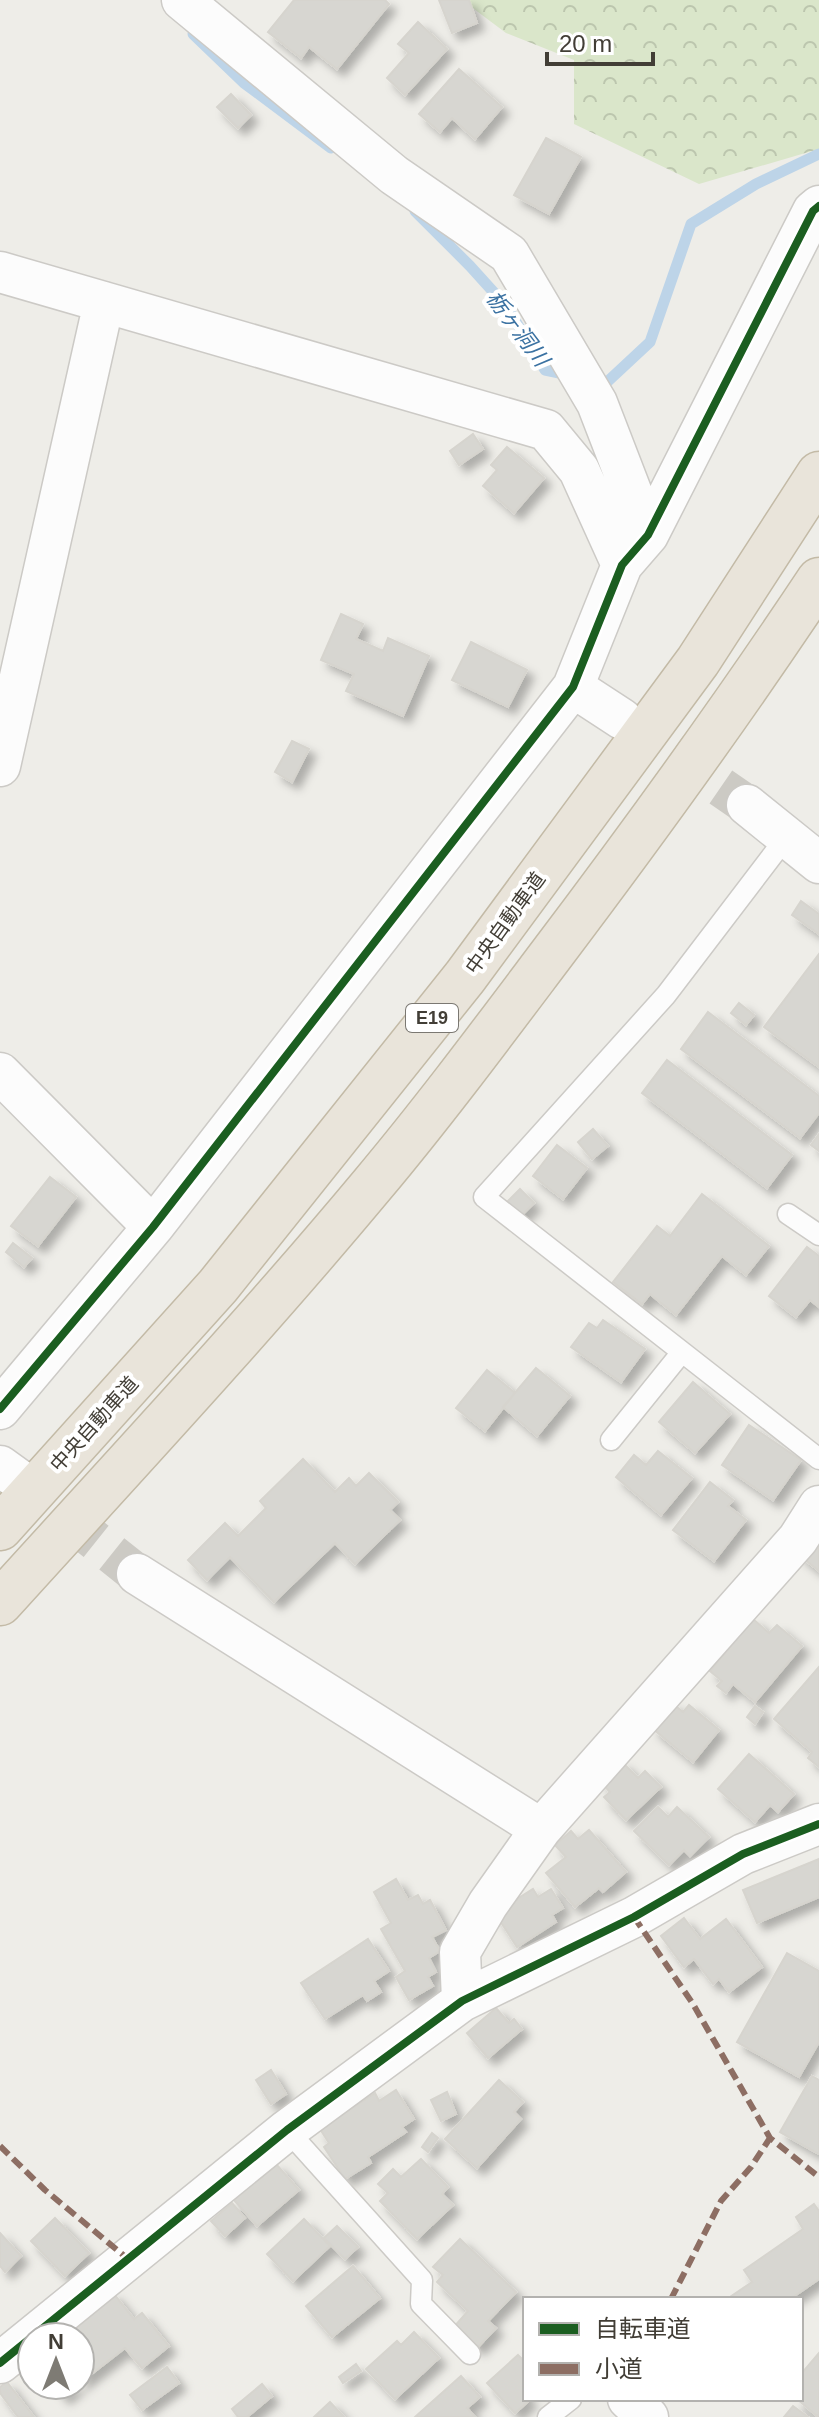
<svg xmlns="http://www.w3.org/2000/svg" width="819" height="2417" font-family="Arial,'Noto Sans JP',sans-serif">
<defs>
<pattern id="forest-crowns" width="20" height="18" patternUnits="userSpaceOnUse" patternTransform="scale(2)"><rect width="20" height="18" fill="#dae6ca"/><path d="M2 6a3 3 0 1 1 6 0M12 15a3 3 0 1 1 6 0" fill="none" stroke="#bcc6ae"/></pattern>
<filter id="shadow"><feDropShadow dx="7" dy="7" stdDeviation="4" flood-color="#0004"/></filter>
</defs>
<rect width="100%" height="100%" fill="#eeede8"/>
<!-- forest -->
<path fill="url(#forest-crowns)" d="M462,0H819V149L699,184L574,124V60L506,33Z"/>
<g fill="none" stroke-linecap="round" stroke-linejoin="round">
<!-- stream -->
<path stroke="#bdd4e8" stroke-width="11" d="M193,34L244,83L331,148
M415,211L470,266L507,307L545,370L569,375
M593,380L606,383L650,342L691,224L756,184L819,154"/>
</g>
<!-- building -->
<path fill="#d7d6d1" stroke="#d6d4ce" stroke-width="2" filter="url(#shadow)" d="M294,0H385L389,4L337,69L309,47L301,58L268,32Z
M439,0H469L477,23L452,33Z
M418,22L447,49L405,95L387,78L409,53L398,44Z
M459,69L502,107L475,139L452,118L440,132L419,114Z
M231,94L251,115L238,128L217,107Z
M546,138L581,157L549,214L514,195Z
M473,434L483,449L459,465L450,451Z
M507,447L544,478L514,513L483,486L497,470L491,465Z
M341,614L363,624L356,639L383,651L388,638L429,656L403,716L346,691L354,674L321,660Z
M471,642L527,670L508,707L452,680Z
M292,741L309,749L292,782L275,772Z
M801,901L819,914V934L792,915Z
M819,954V1067L764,1027Z
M739,1003L754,1015L746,1025L731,1013Z
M708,1012L819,1096V1113L800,1138L681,1049Z
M667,1060L792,1155L767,1188L642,1093Z
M593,1129L608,1146L592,1159L578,1142Z
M819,1134V1151L811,1145Z
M557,1145L587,1168L563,1199L533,1176Z
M50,1177L76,1197L38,1246L11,1226Z
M520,1189L534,1203L519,1218L504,1205Z
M702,1194L769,1246L746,1275L722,1256L676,1315L650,1294L642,1304L613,1282L657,1226L670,1236Z
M13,1243L32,1258L24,1267L6,1252Z
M807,1247L819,1256V1307L810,1300L796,1317L769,1296Z
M603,1320L645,1349L621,1382L571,1347L589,1323L597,1328Z
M536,1368L570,1396L537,1436L503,1407Z
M487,1370L515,1393L485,1431L456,1408Z
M693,1382L730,1414L695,1453L659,1422Z
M749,1425L801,1460L773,1500L722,1465Z
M658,1451L692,1478L661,1515L616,1477L634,1455L646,1465Z
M303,1459L335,1492L349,1478L356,1486L369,1473L398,1502L390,1510L400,1520L355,1564L335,1543L274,1602L230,1557L207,1580L188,1560L225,1523L238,1536L266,1508L260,1501Z
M710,1482L733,1500L728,1506L746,1520L714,1561L673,1530Z
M819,1527V1571L798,1554Z
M753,1619L769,1633L777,1625L802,1646L755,1702L733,1684L726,1693L717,1686L722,1681L710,1671Z
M819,1667V1767L808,1758L812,1752L774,1719Z
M672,1703L683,1712L689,1705L719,1730L693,1762L652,1728Z
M755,1706L763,1712L755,1724L747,1717Z
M749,1754L794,1794L778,1812L770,1805L755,1822L718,1789Z
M622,1762L638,1778L645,1771L661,1787L626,1820L604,1797L610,1792L601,1782Z
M658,1807L668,1817L677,1807L709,1837L690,1856L684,1850L669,1865L634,1831Z
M589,1830L626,1872L603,1892L599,1888L575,1907L546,1873L566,1857L555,1845L571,1831L578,1839Z
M819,1859V1897L757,1923L743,1890Z
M396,1879L408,1900L418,1895L423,1904L430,1900L446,1930L432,1937L440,1951L429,1958L436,1972L428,1977L433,1986L409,2000L396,1977L405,1971L381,1929L391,1923L374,1892Z
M533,1889L538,1897L551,1889L563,1908L552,1915L556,1922L517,1947L495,1913Z
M684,1918L700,1939L726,1919L762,1967L729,1992L719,1979L713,1984L694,1959L684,1967L661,1936Z
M368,1939L389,1971L374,1981L381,1992L367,2001L363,1995L325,2019L301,1983Z
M787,1953L819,1971V2042L799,2077L737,2042Z
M496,2008L509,2023L514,2019L522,2029L488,2058L467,2033Z
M271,2070L286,2094L271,2104L256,2080Z
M812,2076L819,2080V2154L780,2132Z
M499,2080L523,2102L514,2112L521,2119L477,2168L445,2139Z
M396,2090L414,2119L402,2127L406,2132L368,2157L371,2163L345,2179L324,2147L329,2143L320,2129L375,2093L379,2101Z
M447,2092L456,2114L441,2121L431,2100Z
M432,2133L438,2138L428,2152L422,2147Z
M421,2159L448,2187L442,2194L453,2205L417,2239L380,2201L388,2193L378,2184L393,2169L401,2177Z
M276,2164L299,2190L257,2226L234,2200Z
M232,2203L245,2218L225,2236L211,2221Z
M814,2204L819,2211V2279L790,2299H727L752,2282L744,2270L803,2229L796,2217Z
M55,2218L89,2253L65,2276L31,2241Z
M304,2219L330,2246L293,2281L267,2254Z
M337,2226L358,2247L345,2259L324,2238Z
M0,2233L21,2256L5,2272L0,2266Z
M460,2239L516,2292L488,2321L496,2328L477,2348L454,2327L468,2311L437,2282L443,2275L433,2267Z
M353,2266L380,2298L332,2337L306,2306Z
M113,2293L134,2319L142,2313L169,2346L142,2368L125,2348L80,2383V2337H58Z
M414,2332L439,2358L395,2399L366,2369L397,2341L401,2345Z
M819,2353V2414L817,2416L797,2399H801V2374Z
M518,2355L525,2362V2399H531L515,2413L487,2383Z
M356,2364L361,2371L343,2383L339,2377Z
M167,2367L179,2383L142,2410L130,2395Z
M461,2376L480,2397L467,2408L475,2417H415Z
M7,2382L34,2417H18L0,2393V2387Z
M262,2384L272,2396L247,2417H238L232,2409Z
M53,2385H78L63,2397Z
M330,2402L344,2417H314Z
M793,2406L808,2417H784Z"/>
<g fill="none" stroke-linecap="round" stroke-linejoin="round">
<!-- minor-tunnel -->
<path stroke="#cccac4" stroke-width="40" stroke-dasharray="40 20" stroke-linecap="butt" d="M622,719L747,805
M18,1479L137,1574"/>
<defs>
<path id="service" d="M788,835L666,995L484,1197L819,1459
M788,1214L819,1235
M611,1440L682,1352
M287,2130L422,2280L421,2304L470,2354
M548,2417L571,2399"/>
<path id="minor" d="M182,0L394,175L509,254L597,403L648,535
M0,272L546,430L579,470L622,565
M573,687L622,719
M0,766L104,302
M747,805L819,863
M0,1073L153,1227
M0,1409L153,1227L573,687L622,565L648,535L813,211L819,206
M0,1466L18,1479
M137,1574L541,1829
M462,2001L460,1952L488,1904L541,1829L798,1539L819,1506
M0,2363L287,2130L462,2001L634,1917L743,1854L819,1824
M628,2399L648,2417"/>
<path id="motorway" d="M0,1528L218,1286L465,977L698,661L819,474
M0,1603C126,1464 253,1328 373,1184C435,1110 493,1032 551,955C644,832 734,708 819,580"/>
</defs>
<!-- service casing -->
<use href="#service" stroke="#cccac6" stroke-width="23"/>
<!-- minor casing -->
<use href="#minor" stroke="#cccac6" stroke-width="43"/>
<!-- motorway casing -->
<use href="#motorway" stroke="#c3baa6" stroke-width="47"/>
<!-- service -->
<use href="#service" stroke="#fcfcfc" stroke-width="20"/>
<!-- minor -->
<use href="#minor" stroke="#fcfcfc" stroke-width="40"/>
<!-- motorway -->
<use href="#motorway" stroke="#e9e4da" stroke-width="44"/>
<!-- quiet -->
<path stroke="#8d6e63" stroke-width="6" stroke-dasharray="12 6" stroke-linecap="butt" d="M634,1917L693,2004L770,2138L819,2177
M0,2146L45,2190L128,2259
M671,2299L721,2201L751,2167L770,2138"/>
<defs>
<path id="cycleway" d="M0,1409L153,1227L573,687L622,565L648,535L813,211L819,206
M0,2363L287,2130L462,2001L634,1917L743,1854L819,1824"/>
</defs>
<!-- cycleway casing -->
<use href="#cycleway" stroke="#fff" stroke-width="13"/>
<!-- cycleway -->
<use href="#cycleway" stroke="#1b5e20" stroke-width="8"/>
</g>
<g text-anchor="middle" stroke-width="8" stroke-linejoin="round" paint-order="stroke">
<!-- shield labels -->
<rect fill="#fff" stroke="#7b7872" stroke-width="2" x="406" y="1004" width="52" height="28" rx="6"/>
<g font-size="18" font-weight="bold" fill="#423e36">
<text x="432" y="1024">E19</text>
</g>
<!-- street labels -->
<g font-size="20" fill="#423e36" stroke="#fff">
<text transform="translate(505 923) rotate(-54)" y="7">中央自動車道</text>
<text transform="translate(94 1424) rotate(-48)" y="7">中央自動車道</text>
</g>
<!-- water labels -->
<g font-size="22" font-style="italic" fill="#3b72a2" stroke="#fff">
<text transform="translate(518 328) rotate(53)" y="8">栃ヶ洞川</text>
</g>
</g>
<!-- legend -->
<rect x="523" y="2297" width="280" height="104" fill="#ffffff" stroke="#b3b2af" stroke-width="2"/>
<rect x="539" y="2323" width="40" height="12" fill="#1b5e20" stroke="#b3b2af" stroke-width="2"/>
<text x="595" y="2337" font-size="24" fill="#423e36">自転車道</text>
<rect x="539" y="2363" width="40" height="12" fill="#8d6e63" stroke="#b3b2af" stroke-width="2"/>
<text x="595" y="2377" font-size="24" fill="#423e36">小道</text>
<!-- north arrow -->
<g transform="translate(56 2361)"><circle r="38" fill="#ffffff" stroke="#b3b2af" stroke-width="2"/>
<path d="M0-6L14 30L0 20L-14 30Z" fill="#7e7b74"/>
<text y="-12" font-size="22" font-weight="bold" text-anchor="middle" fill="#423e36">N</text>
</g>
<!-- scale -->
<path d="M547 52v12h106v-12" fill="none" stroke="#423e36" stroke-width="4"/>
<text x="559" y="52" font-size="24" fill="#423e36" stroke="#ffffff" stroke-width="6" paint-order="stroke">20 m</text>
</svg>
